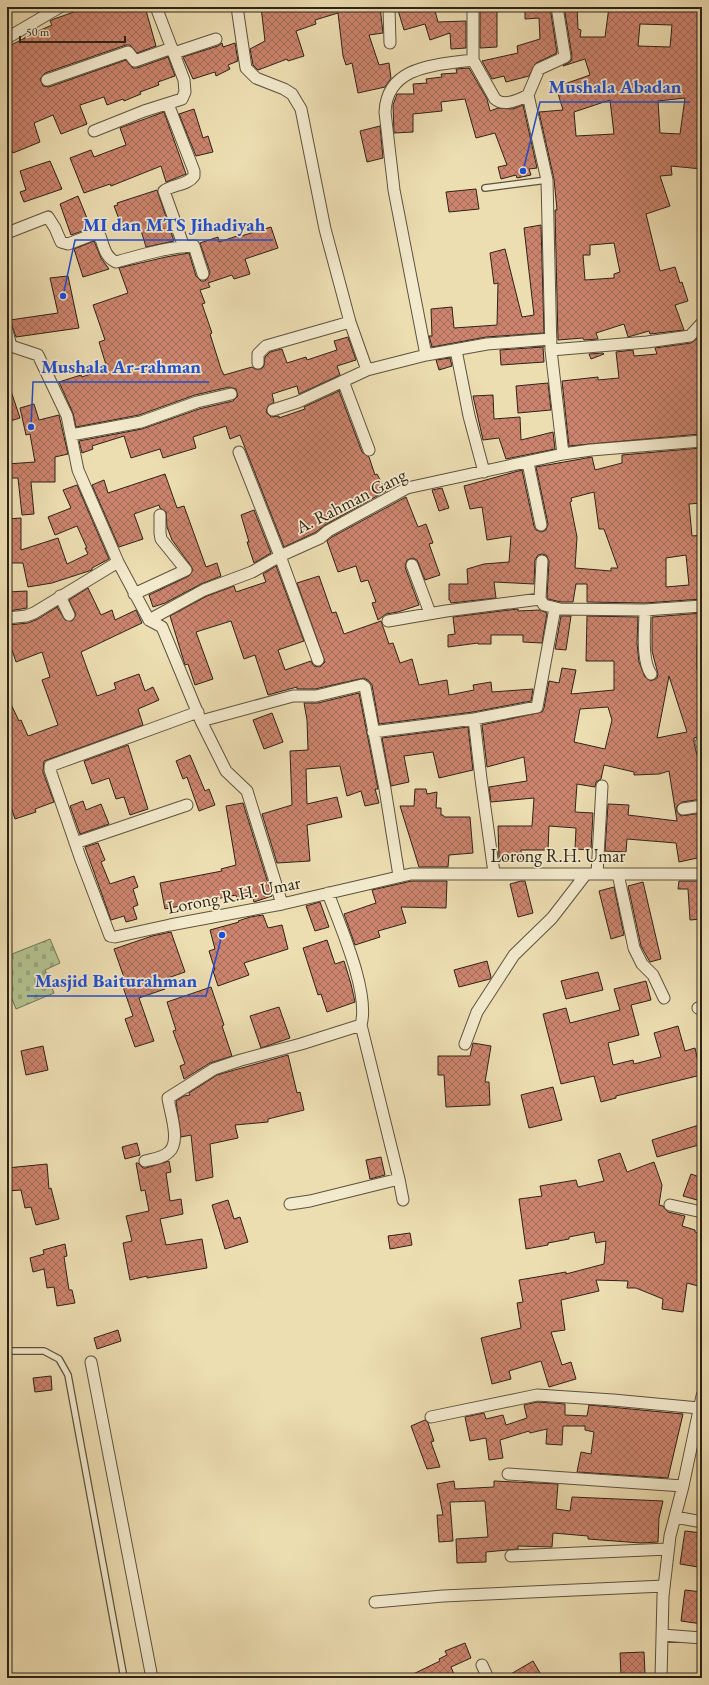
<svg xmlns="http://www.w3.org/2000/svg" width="709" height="1685" font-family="'EB Garamond',serif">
<defs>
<pattern id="cemetery-stones" width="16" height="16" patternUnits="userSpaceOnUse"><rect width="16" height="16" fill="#b3c28f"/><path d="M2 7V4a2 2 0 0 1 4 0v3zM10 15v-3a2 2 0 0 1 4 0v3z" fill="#9aa67b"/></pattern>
<pattern id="building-cross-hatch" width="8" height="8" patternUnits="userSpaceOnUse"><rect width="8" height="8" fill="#cc846e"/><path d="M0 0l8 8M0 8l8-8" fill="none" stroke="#a66c59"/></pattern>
</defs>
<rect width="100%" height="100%" fill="#eddeb2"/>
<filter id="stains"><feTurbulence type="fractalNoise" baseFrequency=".005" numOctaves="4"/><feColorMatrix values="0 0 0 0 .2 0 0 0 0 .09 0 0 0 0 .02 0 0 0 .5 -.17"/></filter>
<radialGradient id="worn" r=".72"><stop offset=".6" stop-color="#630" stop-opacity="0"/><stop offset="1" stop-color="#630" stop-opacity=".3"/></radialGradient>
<!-- cemetery -->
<path fill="url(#cemetery-stones)" stroke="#707254" d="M50,939L60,963L45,970L54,993L16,1009L7,986V956Z"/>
<!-- building -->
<path fill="url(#building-cross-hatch)" stroke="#2d2318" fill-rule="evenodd" d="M72,7H145L156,46L137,53L130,45H126L45,73L40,79L43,86L49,87L126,60L133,68H137L168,57L175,76L158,82L159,85L140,92L141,94L124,101L123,99L107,105L104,97L80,105V106L87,124L61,134L53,115L34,123L40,142L13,153L11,149L7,150V47L25,38V37L52,25L50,21L54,19L74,12Z
M261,7H380L383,33L369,35L379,65L389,63L391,78L385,87L358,93L352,63L346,65L343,56L338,13L315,20L316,24L296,31L304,56L288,61L287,59L258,70L253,65L250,49L265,41Z
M397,7H434L438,22L466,21V48L451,49L450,33L430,40L425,24L404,30Z
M480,7H497V47L480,48Z
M525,7H550L557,53L536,63L529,76L506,82L504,76L492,79L482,61L518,53L517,46L540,39L539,18L525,19Z
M564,7H577L578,29L581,30L580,37H605L609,7H702V169L671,166L672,175L660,176L670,206L646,214L660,271L675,267L680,283L682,282L688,301L675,305L684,330L650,334L649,331L628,337L624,324L596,333L598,339L584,340L583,338L558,340L555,210H557L554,179L539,112L563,110L556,87L590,75L585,59L563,66L571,61L572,56ZM640,24L672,25L670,47L638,46ZM685,98L680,134L660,133L658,101ZM610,100L614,134L576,136L574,112ZM614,243L620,272L614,274V278L585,280L583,255H590V245Z
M222,43L223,47L235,43L238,61L228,65L230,69L216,76L215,72L193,79L183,57L218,46Z
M469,68L487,99L490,111L498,108L513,109L523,105L537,168L529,169L531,175L517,178L516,175L501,179L498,167L507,165L495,133L476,138L465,99L441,102L442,111L413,114V132L394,133L393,105L397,94H414L413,84L427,83L426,79L442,77L441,74L457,73L456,69Z
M194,109L203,138L208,136L213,152L196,156L179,114Z
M164,112L186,174L166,182L161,166L111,186L110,184L84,193L70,158L91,150L94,157L126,145L120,128Z
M380,126L383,158L367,162L360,131Z
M50,161L62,189L24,202L20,192L26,190L20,171Z
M476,189L479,209L449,212L446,192Z
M157,190L174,241L146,247L140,227L124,232L114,206L118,205L117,203Z
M78,196L91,228L71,235L60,204Z
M541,225L544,333L486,337L432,347L429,336H432L431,309L452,307L454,328L497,325L498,283L494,284L490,253L505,249L522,317L534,315L524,228Z
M271,227L278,248L245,259L250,274L234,279L232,275L208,283L210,287L200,290L205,303L202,304L212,333L210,334L221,369L224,375L252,367L255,369H261L264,366L265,357L270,352L282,349L287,363L306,357L307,360L337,350L334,341L348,337L356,360L337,366L340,375L299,394L297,386L272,394L274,402L268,406L266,412L271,417L279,416V418L305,409L304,407L339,391L362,452L369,457L375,475L377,474L386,491L325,525L316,532L284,547L240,435L230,439L226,426L193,437L196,448L163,458L160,449L131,458L124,436L92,446L93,449L82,453L79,441L142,429L199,409L233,401L238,396L236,389L229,387L195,395L139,415L76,427L73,413L59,382L81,375L82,377L107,368L99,342L105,340L93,305L128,293L119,268L166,257L189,253L196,276L201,281H205L208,278L210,272L200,243L218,237L219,242L237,236L238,237Z
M94,241L101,258L109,269L83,277L74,249Z
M68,276L79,328L16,337L10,320L58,313L50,278Z
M701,338L702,432H699L700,434L569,446L562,381L598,377V380L619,378L616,352L633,350L634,356L657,354L655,348L691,343L697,339Z
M543,347L544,362L501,365L500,350Z
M603,353L604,354L591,359L589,354Z
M450,358L452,366L439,370L436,360Z
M548,383L551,410L518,413L516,386Z
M7,385H9L20,418L7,422Z
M493,395L494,419L520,417L521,440L553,432L555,449L506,459L499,438L483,440L473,396Z
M34,404L39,420L59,415L68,454L55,457V482H31L34,514L22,515L18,478H7V464L35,462L30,434L26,435L20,408Z
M701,448L702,480H699L701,503L689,504L692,536L702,535V599L645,603L587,602V584H576L573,602H561L548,599L547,597L549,561L546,555L542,554L538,555L535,560L534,584L494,582L496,598L451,603L450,600H449V584H468L467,569L484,564L509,562L511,536L487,540L482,507L470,509L464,486L522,470L534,526L536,530L542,532L546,530L548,524L536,467L592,457L595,470L622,463V455ZM594,492L599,529H604L618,568H611V571L575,568L577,537L570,502L572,501L571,498ZM686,555L689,585L666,587V558Z
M165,474L177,508L184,506L206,567L217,563L221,576L201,584L165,603L153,607L149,595L189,576L193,570L191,566L172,540L167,527L166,512L160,508L159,505L134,514L143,539L119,547L92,485L104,480L108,493Z
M77,485L109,559L92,568V570L52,583L28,587L23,563H8V519L21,518V550L58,538L67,564L88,554L85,548H87L77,526L55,535L48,517L71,508L63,490Z
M442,488L449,508L439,511L432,490Z
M406,497L418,527L426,524L433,543L429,544L440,575L425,580L417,560L413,558L407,560L405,567L419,605L398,612L386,614L378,620L372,603L376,602L368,580L361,582L356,566L338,572L327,541L332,537Z
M254,510L271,553L254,563L247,542H249L241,515Z
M276,566L304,641L278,650L285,670L311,661L314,666L320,667L325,662L297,583L319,576L332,613L336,612L344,634L381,621L389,644L393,643L400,663L412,659L419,685L447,680L449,695L474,690L473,685L491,682L492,692L533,689L531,701L473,712L379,724L372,685L369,681L364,678L315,689H297V687L268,695L255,655L244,659L231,621L196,632L213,679L195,685L188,664L185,665L170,616L207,596L234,586L236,592L266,582L263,574Z
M88,588L101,615L112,610L115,620L136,610L142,623L81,652L97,696L116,689L114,683L139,674L145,691L153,687L159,700L138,709L143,725L44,761L43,772L54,802L35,809L36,812L15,819L7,795V788L12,787L7,771V696L19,721L21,720L28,736L58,725L42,680L50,677L42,652L16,662L12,650L7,651V632L10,631L9,625L28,623L38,619L57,607L65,620L72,621L76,615L69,600Z
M27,591V608L9,611L8,592Z
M518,609V611L540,610L547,613L542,643L523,642V635H491V644H478V643L448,647V635L455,634L453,617Z
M702,613V645H697V670H699L698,678L702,689V736L694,738V743L702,774V799L682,802L677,806L676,810L681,816L702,813V857L679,862L676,843L627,839L626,852L605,851L608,804L629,805L628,815L677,821L669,771L659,774L634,775V772L604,765L601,779L596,782L595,787L577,784L575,812L593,813L591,850L575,849L576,828L549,826L548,850H521V859H499L498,826H532L534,798L491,802L489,787L527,781L524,757L487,767L482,725L542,712L544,708L549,681L559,683L562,668L576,670L571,694L614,690V661H586L587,616L638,617L637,643L639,662L645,677L651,681L657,678L658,674L652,651V617ZM669,676L687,732L657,738ZM608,707L612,720L605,749L574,742L580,709Z
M561,616H571L566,650L555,649Z
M359,693L378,789H375L379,803L365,806L361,791L347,796L340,766L306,769L307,804L337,797L342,817L307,825L310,861L277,863L262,814L292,805L290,751L308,750L307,720L304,703H318Z
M272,713L283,742L264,749L253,720Z
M468,727L473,770L439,778L433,752L404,756L409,782L391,786L382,738Z
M128,745L148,809L130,815L124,797L116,799L109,778L92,784L84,761Z
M190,755L205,791L209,789L215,805L199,811L187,777L183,779L176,761Z
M415,789H426L427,794L437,792L436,808H441V815H443L444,817H470L473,853L449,855L448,867H419L400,806H414Z
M83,801L86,810L101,804L109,824L80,834L70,806Z
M243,803L272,896L254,902L252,895L237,899L236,895L165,909L160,883L222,871L221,869L236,865L226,806Z
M98,843L105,860L101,862L110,884L134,876L138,887L133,889L138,905L133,907L137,919L126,922L124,916L111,920L85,847Z
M412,881H447L446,908L401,907L406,923L378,931L380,937L355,945L344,914L376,903L372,890Z
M521,881H525L533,913L518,917L510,884Z
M679,881H702V919L690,920L688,889H678Z
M643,882L661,959L650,962L641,946L628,886Z
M614,887L624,935L611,939L599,891Z
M320,902L329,927L315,931L306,906Z
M263,915L268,928L282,925L288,949L244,963L249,975L218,986L213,971L215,970L209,951L215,949L210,930L239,922L238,921L250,917Z
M171,932L185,972L162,980L165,989L139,998L154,1041L135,1047L125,1019L133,1016L122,984L126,983L114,949L152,936Z
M327,940L335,964L344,961L351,984L355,1002L327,1012L321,994L318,995L303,948Z
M487,961L491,977L490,979L459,987L454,970Z
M598,972L603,990L566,999L561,981Z
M646,981L651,1000L631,1005L639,1035L608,1043L613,1065L633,1060L634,1064L661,1057L654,1033L678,1026L685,1051L695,1048L701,1075L616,1096V1098L601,1102L594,1076L561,1084L543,1014L566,1008L570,1023L620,1010L614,989Z
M211,987L224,1025L222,1026L232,1056L210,1063L184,1079L180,1066L185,1064L173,1031L176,1030L167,1002Z
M279,1007L290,1038L261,1048L250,1016Z
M473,1043L491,1046L485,1082H489L490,1105L446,1107L444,1075H438V1056H470Z
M43,1046L48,1070L26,1075L21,1051Z
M288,1055L297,1093L300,1092L304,1110L268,1119V1122L235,1125L238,1138L210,1144L213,1177L196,1181L191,1135L181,1137L176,1101L184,1096L190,1095L189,1093L217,1075Z
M553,1087L562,1120L529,1128L521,1095Z
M702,1124V1144L657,1157L652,1140Z
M137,1143L140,1155L125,1159L122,1147Z
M620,1153L627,1172L654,1162L662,1185L659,1205L663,1206L668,1212L685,1216L682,1226L695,1230V1232L702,1234V1287L687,1283L683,1312L662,1309L663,1299L636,1288H627L628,1281L596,1280L599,1291L561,1300L565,1330L551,1332L562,1365L571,1362L576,1379L549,1387L541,1361L509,1371L511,1379L492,1384L481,1338L521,1328L517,1303L523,1302L519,1280L566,1272V1274L604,1264L606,1241L596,1243L594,1232L569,1237V1239L548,1243V1245L526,1249L519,1199L542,1196L540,1186L576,1180L578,1187L604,1181L598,1160Z
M381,1157L385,1175L370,1179L366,1160Z
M169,1161L171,1172L166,1173L170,1201L181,1199L183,1214L160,1219L166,1245L202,1239L207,1268L147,1278V1276L130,1280L123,1243L132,1241L126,1216L149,1211L145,1190L141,1191L136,1163H138L143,1168H146Z
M47,1164L49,1189L51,1188L59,1219L36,1225L31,1207L25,1208L21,1190L7,1191V1168Z
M691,1174L702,1178V1200L697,1199V1200L683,1196Z
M228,1200L234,1219L240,1217L248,1242L225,1249L212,1205Z
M410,1233L412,1245L390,1249L388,1236Z
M65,1244L67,1256L64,1257L69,1290H72L75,1303L57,1306L54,1287L47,1288L44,1269L33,1272L30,1258L44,1254L43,1250Z
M118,1330L121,1341L97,1349L94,1338Z
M51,1376L52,1390L35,1392L33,1378Z
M537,1402L565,1404V1415L587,1416L589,1405L683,1414L668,1478L577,1472L581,1452L591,1454L594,1432L585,1430V1426H563L562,1445L546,1444L547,1429L530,1433L529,1431L500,1440L503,1458L489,1460L486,1438L470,1441L465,1417L484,1413L486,1419L503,1415L506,1425L527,1418L524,1405Z
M425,1420L428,1423L434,1441L431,1442L440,1467L427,1469L411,1426Z
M454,1481L455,1489L494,1487V1481L558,1484L556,1509L570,1511L572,1497L663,1501L659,1518L658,1542L641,1543L588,1539V1536L553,1533L552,1547L518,1546V1549L486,1552V1562L457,1563L456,1539L488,1537L485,1501L450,1502L453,1541L439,1542L437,1515H443L437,1484Z
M685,1531L702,1533L698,1567L680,1564Z
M685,1590L702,1592V1624L681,1621Z
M465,1643L471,1658L451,1667L454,1674L445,1678H405L440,1661L439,1659L447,1655L445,1651Z
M644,1652L645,1674L621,1675L620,1653Z
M533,1661L543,1678H504Z"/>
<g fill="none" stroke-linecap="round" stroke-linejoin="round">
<defs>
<path id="lane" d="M485,188L547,180
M7,1351H44L59,1359L68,1375L124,1678"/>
<path id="street" d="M237,7L246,68L256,78L284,89L292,94L301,109L325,229L350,322L367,370L426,355
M389,7L390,43
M473,7V60C437,65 387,65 385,112L394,190L426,355L487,344L551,339
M7,38L60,7
M174,53L216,39
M473,60L495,99C504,107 519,100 528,95L539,69L565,57L557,7
M47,80L128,52L135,61L172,48
M528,95L547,180L551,350L563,454
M168,104L194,171V176C187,186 173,184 164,191L184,247
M94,131L144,111L182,99L185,92L184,80L156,7
M7,233L48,217L55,228L61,242L68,244L94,234L100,236C104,247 105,257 116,262C142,255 167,247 194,246L203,274
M7,331L11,346L38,355L67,416L78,470L118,562L149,620L162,627L201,721L293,696H316L362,685L365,687L385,789L399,876
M456,350L469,416L484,472
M551,350L647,342L690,336L702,323
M258,363V354L266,346L350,322
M343,381L369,450
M273,410L298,402L367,370
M71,435L141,422L197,402L231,394
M239,452L280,556L318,660
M528,463L541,525
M412,565L430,613
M134,594L186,570L161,539L160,533V515
M60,596L69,615
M540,599L542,561
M645,610C645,627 641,660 651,674
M7,618L26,616L34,613L118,562
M149,620L204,590L252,572L280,556L320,538L328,531L407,488L563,454L591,450L702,441
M388,621L446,611L540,599L544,605L560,609L645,610L702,606
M198,712L50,766V770L80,857L110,936L115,937L170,925L282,904L411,874H702
M474,719L481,779L494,873
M201,721L226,771L247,791L282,904
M373,732L474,719L537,707L555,608
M701,743H702
M683,809L702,806
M75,843L187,805
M597,874L602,786
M618,874L634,948L642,964L653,975L664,998
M698,1008L702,1010
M361,1025L399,1179L403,1200
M465,1044L477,1012L514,955L552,918L586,874
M145,1161C153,1159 163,1158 169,1152C181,1142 170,1112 168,1098L214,1069L241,1060L301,1044L361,1025C370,992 340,926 328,893
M290,1204L310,1201L399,1179
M670,1205L702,1212
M91,1362L152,1678
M431,1417L537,1395L613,1400L699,1408
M508,1474L683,1486
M675,1517L702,1522
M511,1556L668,1549
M375,1602L443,1596L664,1586
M662,1635L702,1638
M482,1665L488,1678
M661,1678L663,1596L670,1536L683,1486L702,1396"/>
</defs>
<!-- lane casing -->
<use href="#lane" stroke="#5d523e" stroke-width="8"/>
<!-- street casing -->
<use href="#street" stroke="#5d523e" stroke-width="13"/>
<!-- lane -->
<use href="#lane" stroke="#f3eacd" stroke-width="5.5"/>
<!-- street -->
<use href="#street" stroke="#f3eacd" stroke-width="11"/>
</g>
<g text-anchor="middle" stroke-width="3.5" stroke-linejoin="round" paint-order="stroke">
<!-- street labels -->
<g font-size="18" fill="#2d2318" stroke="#f3eacd">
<text transform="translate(351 501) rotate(-27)" y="6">A. Rahman Gang</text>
<text x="558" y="862">Lorong R.H. Umar</text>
<text transform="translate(234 895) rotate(-11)" y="6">Lorong R.H. Umar</text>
</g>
</g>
<!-- callouts -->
<path fill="none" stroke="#1d4ed8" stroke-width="1.5" d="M523 171L540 102H690M63 296L75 240H273M31 427L33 382H209M222 935L206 996H27"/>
<g fill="#1d4ed8" stroke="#f3eacd" stroke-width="1.5">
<circle cx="523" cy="171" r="4"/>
<circle cx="63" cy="296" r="4"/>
<circle cx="31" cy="427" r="4"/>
<circle cx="222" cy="935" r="4"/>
</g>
<g font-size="19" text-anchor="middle" font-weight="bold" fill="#1d4ed8" stroke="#f3eacd" stroke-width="3.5" stroke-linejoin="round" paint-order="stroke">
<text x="615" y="93">Mushala Abadan</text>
<text x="174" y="231">MI dan MTS Jihadiyah</text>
<text x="121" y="373">Mushala Ar-rahman</text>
<text x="116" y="987">Masjid Baiturahman</text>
</g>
<!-- margin -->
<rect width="709" height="1685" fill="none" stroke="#eddeb2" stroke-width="24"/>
<rect x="8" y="8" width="693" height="1669" fill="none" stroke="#2d2318" stroke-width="2"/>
<rect x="12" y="12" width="685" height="1661" fill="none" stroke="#2d2318"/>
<!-- scale -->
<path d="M20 36v6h105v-6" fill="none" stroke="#2d2318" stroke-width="2"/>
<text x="26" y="36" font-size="12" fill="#2d2318" stroke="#f3eacd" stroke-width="3" paint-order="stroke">50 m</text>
<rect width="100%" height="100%" filter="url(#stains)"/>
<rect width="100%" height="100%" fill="url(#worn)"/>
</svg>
